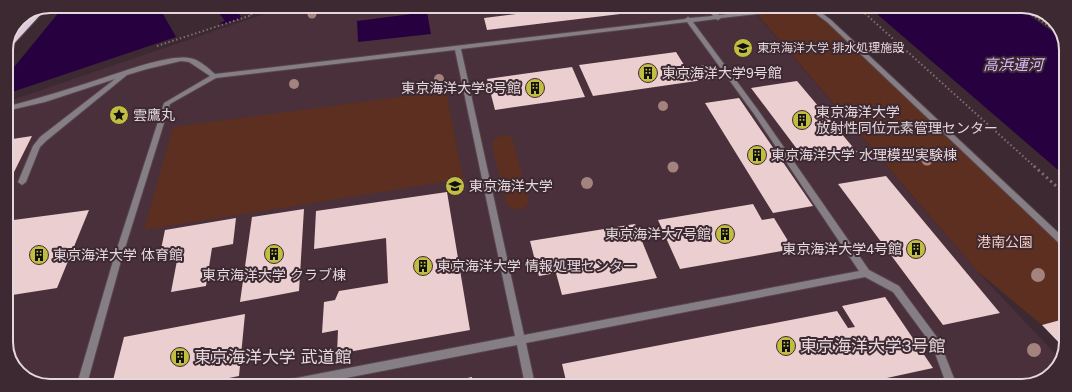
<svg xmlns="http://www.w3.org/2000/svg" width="1072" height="392" font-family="Helvetica,'Noto Sans JP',sans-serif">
<rect width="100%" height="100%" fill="#3d2931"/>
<!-- built -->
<path fill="#4a303b" d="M285,7L751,8L977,271L1061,360L1049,377L1023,386L35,384L15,369L6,345V102Z"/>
<!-- green -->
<path fill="#5c2f20" d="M793,8H811L829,21L1064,243V319L1042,325L977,271L756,13Z
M446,91L463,179L144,230L173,127Z
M505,135L512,137L529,200C527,208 523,209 516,210L506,204L492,145L494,139Z"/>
<!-- water -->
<path fill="#270040" d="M50,6H161L159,7L176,37L6,94V47L19,19Z
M214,6H233L242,18L221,25L220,23L225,21Z
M870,8H1019L1063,39L1066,47L1065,176Z
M427,12L431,34L358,42L357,21Z"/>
<!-- pier -->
<path fill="#3d2931" d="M50,6H64L6,77V47L19,19Z"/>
<!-- building -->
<path fill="#ebcecf" d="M575,7L670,8L487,30L484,18Z
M676,52L686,68L708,65L717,78L593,96L579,65Z
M572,67L585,97L495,110L487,79Z
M797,81L857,152L806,161L751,88Z
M739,98L813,206L773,213L705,103Z
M32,136L6,188V140Z
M886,176L1000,313L943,325L838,184Z
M447,192L470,330L337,354L338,330L322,333L324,302L335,300L339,291L388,283L386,238L314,249L316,211Z
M753,204L762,220L774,218L793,249L680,269L658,220Z
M304,209L299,291L240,302L252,217Z
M89,210L57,288L6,296V221Z
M236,218L233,244L212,248L206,286L171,292L179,250L160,254L165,230Z
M635,224L657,278L562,295L556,273L539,276L530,241Z
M885,297L933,368L850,386L567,385L562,364L837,311L848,328L855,327L842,306Z
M245,314L239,376L200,384H112L124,337Z
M1064,319V348L1042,325Z
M472,377L473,385H440V384Z"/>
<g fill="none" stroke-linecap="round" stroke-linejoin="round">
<defs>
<path id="service" d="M707,8H713L719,15L780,8H796L793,10L721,18L718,20L716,19L693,22L758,110L869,270L899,286L939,340L957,386H947L932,345L893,292L865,277L526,343L535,385H525L517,345L315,384H286L287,381L291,379L515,336L455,50L216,78L170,104L121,261L87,384H77L113,261L164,103L210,76L189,62L181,61L147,69L127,75L46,141L40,147L26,182L22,185L18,182L33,146L40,137L115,79L45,102L6,111V107C40,98 73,88 106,77C128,70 168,55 189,58C199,59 208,68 215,74L685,19L688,17L690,18L713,16ZM687,22L754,114L859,271L524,335L461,49Z"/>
<path id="tertiary" d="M808,8H815L831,20L1064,238V246L1061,245L827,22Z"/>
<path id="primary" d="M42,9V13L9,49H6C8,36 30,14 42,9Z"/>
</defs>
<!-- service casing -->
<use href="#service" stroke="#58454d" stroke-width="2"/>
<!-- tertiary casing -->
<use href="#tertiary" stroke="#58454d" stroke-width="2"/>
<!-- primary casing -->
<use href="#primary" stroke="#58454d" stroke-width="2"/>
<!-- path-far1 -->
<path stroke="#817077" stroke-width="2" stroke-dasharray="1.5 2.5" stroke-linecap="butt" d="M859,8L1035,167
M1022,8L1062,35
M157,46L252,15L246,8L249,6"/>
<!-- path -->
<path stroke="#817077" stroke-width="3" stroke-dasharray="2 3.5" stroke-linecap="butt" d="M1034,166L1065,194"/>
<!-- service -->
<use href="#service" fill="#867e85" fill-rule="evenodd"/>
<!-- tertiary -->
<use href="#tertiary" fill="#867e85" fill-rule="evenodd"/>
<!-- primary -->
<use href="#primary" fill="#dccbda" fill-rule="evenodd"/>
</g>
<!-- trees -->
<g fill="#a4827d">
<circle cx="312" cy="14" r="4.5"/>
<circle cx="439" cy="79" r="5"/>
<circle cx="294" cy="84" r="5"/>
<circle cx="663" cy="106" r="5"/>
<circle cx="927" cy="160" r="5.5"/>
<circle cx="673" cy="167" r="5.5"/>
<circle cx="587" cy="183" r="6"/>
<circle cx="1038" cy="275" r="7"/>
<circle cx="1034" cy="350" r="7"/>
</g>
<!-- icons -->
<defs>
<symbol id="university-disc" viewBox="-11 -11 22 22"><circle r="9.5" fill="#c1bd40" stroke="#3d2931"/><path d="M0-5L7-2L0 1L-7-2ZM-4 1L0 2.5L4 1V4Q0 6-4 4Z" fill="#111"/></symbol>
<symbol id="building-disc" viewBox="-11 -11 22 22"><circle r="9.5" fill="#c1bd40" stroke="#3d2931"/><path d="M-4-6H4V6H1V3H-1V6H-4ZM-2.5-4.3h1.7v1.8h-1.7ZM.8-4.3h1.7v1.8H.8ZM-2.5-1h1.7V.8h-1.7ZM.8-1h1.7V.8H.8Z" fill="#111"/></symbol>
<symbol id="sight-disc" viewBox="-11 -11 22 22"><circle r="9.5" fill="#c1bd40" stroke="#3d2931"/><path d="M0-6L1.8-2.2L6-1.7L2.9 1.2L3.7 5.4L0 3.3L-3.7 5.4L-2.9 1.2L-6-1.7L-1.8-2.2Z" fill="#111"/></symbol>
</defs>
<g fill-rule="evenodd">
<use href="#university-disc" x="732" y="37" width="22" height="22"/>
<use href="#building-disc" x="637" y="62" width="22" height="22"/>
<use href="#building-disc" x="524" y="77" width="22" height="22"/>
<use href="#sight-disc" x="108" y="104" width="22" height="22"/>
<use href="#building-disc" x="791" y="109" width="22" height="22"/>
<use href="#building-disc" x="746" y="144" width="22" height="22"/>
<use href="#university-disc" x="444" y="175" width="22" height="22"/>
<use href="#building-disc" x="714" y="223" width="22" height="22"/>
<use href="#building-disc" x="905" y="238" width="22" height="22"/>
<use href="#building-disc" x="263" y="243" width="22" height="22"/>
<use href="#building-disc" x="28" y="244" width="22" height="22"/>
<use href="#building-disc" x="412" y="255" width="22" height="22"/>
<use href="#building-disc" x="775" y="335" width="22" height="22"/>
<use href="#building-disc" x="169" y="346" width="22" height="22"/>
</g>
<g text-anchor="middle" stroke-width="4" stroke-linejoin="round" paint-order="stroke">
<!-- far-poi labels -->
<g font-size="12" fill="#e5d8dd" stroke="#3d2931" text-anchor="start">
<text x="757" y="52">東京海洋大学 排水処理施設</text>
</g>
<!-- poi labels -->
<g font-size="14" fill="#e5d8dd" stroke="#3d2931" text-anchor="start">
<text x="662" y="78">東京海洋大学9号館</text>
<text x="521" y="93" text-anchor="end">東京海洋大学8号館</text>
<text x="816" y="117">東京海洋大学<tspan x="816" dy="16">放射性同位元素管理センター</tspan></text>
<text x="133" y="120">雲鷹丸</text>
<text x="771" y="160">東京海洋大学 水理模型実験棟</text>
<text x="469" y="191">東京海洋大学</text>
<text x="711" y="239" text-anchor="end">東京海洋大7号館</text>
<text x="902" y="254" text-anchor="end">東京海洋大学4号館</text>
<text x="53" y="260">東京海洋大学 体育館</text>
<text x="437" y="271">東京海洋大学 情報処理センター</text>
<text x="274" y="280" text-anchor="middle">東京海洋大学 クラブ棟</text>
</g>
<!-- park labels -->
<g font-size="14" fill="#f9cbbc" stroke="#3d2931">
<text x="1005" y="247">港南公園</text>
</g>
<!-- water labels -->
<g font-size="15" font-style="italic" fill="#d8bbf5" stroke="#3d2931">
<text x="1013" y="70">高浜運河</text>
</g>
<!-- near-poi labels -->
<g font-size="17" fill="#e5d8dd" stroke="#3d2931" text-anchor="start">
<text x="800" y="352">東京海洋大学3号館</text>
<text x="194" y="363">東京海洋大学 武道館</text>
</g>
</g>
<!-- crop -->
<path d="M0 0H1072V392H0ZM50 13H1022A37 37 0 0 1 1059 50V342A37 37 0 0 1 1022 379H50A37 37 0 0 1 13 342V50A37 37 0 0 1 50 13Z" fill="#3d2931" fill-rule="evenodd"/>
<path fill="none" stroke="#e5d8dd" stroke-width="2" d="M50 13H1022A37 37 0 0 1 1059 50V342A37 37 0 0 1 1022 379H50A37 37 0 0 1 13 342V50A37 37 0 0 1 50 13Z"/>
</svg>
